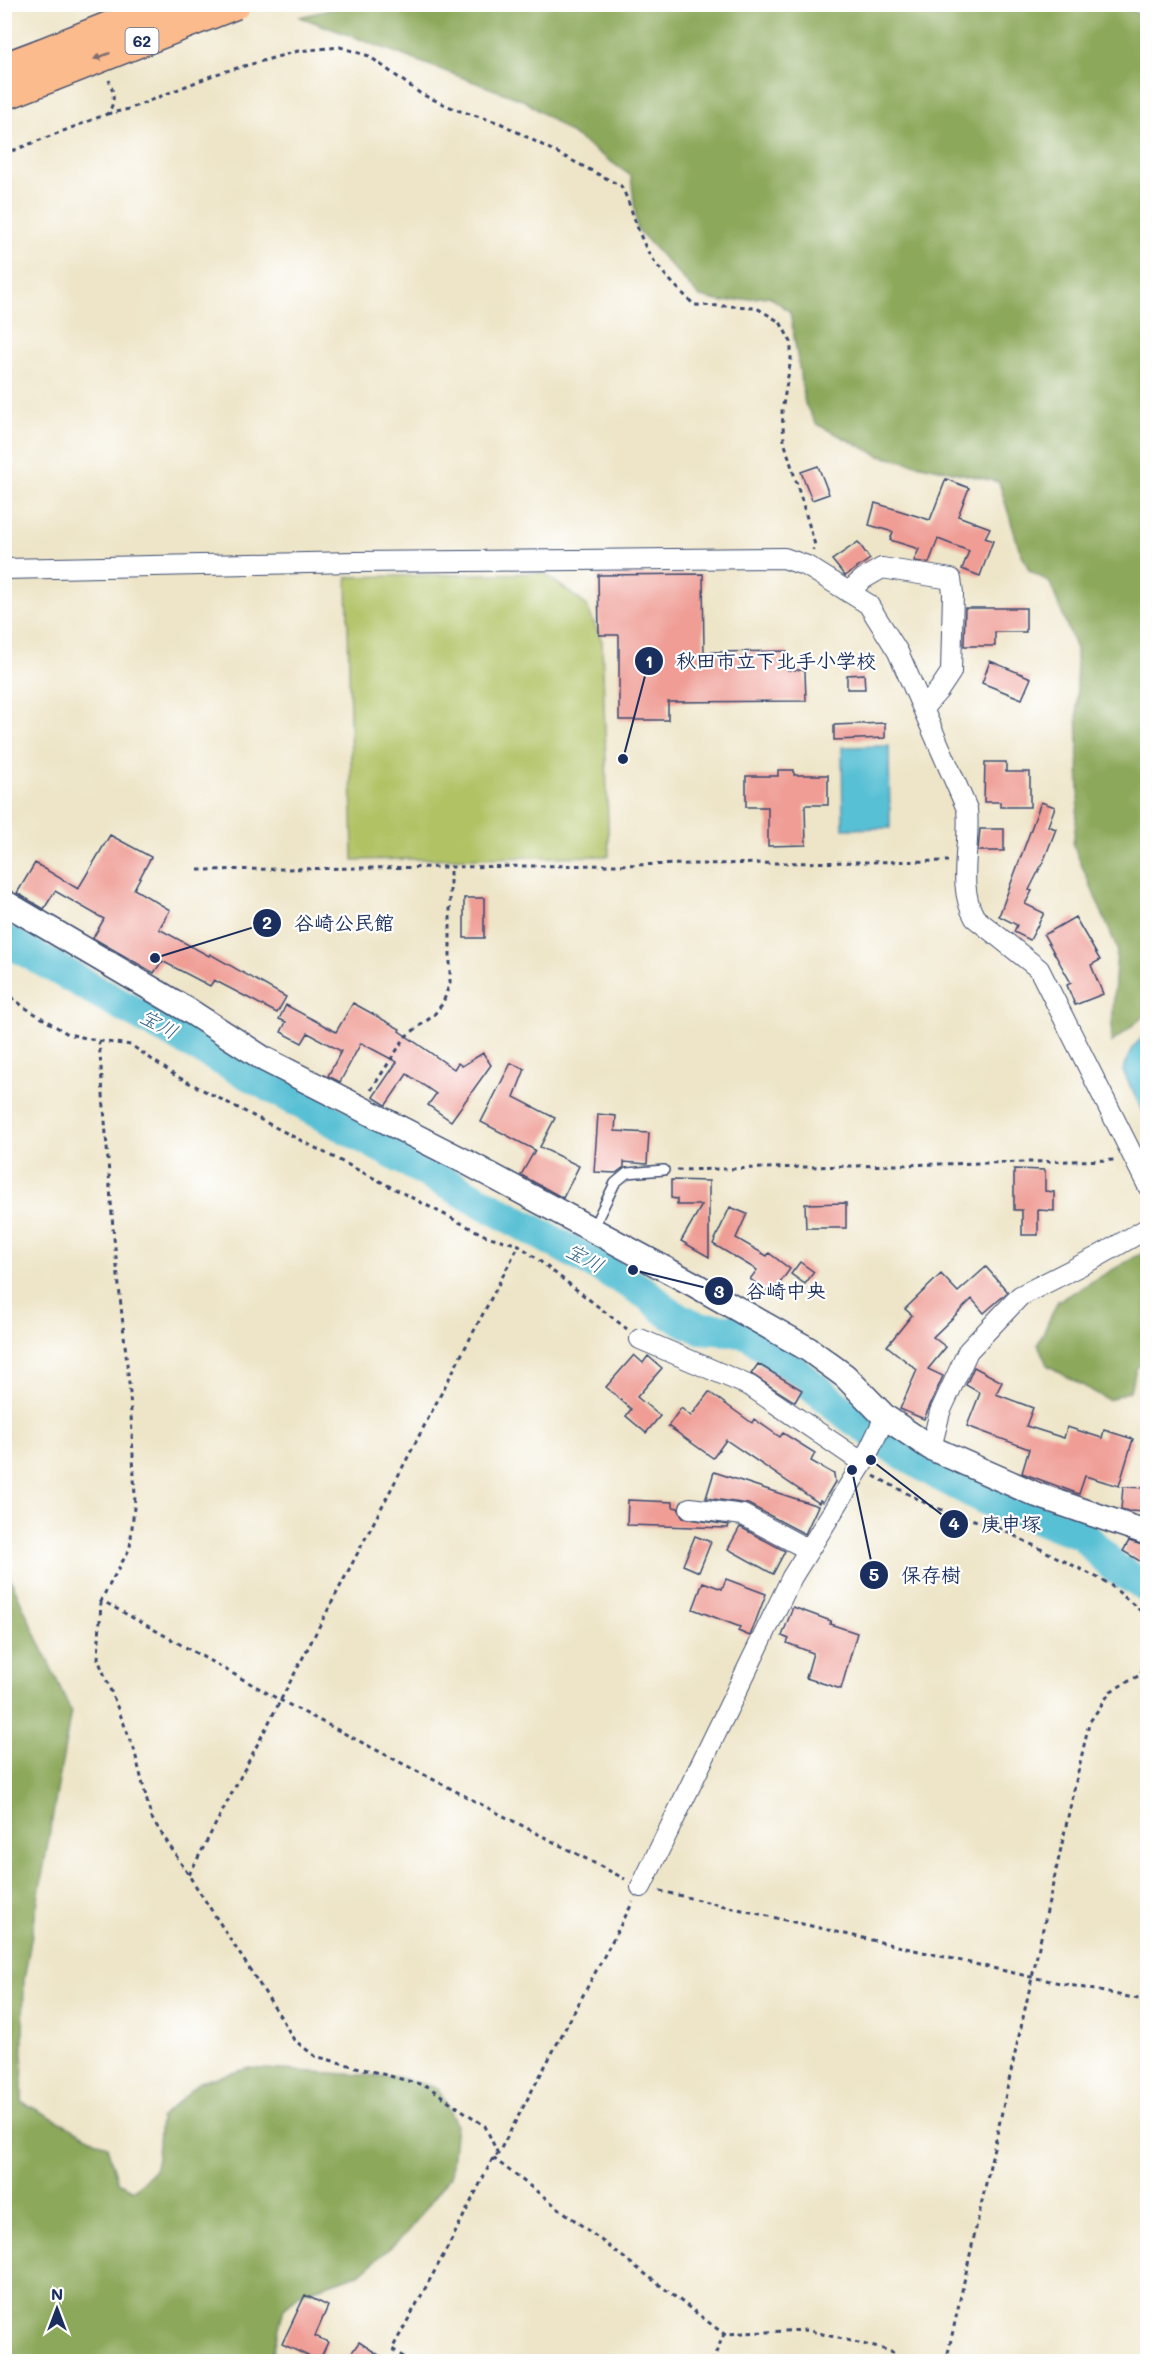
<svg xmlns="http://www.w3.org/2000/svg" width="1152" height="2366" font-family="Mali,'Klee One',sans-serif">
<rect width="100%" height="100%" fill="#fff"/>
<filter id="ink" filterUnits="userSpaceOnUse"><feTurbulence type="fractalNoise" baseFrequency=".0167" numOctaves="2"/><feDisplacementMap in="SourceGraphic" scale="12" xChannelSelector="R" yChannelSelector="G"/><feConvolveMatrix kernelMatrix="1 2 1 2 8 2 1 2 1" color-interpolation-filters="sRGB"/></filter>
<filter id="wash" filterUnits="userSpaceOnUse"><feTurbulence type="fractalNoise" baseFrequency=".008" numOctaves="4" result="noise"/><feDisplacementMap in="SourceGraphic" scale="24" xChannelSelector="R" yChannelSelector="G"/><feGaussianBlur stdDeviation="1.35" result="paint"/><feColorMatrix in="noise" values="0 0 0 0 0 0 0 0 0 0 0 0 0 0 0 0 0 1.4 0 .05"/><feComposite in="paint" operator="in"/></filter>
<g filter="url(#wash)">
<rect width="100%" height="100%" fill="#eee5c8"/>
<!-- green -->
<path fill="#b1c265" stroke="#667862" stroke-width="1.5" d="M544,573L586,605L602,641L609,856L353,860L347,577Z"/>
<!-- forest -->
<path fill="#8ca85a" stroke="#546c5c" stroke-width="1.5" d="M349,5L1114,4L1147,17L1148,1013L1111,1043L1117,948L1073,845L1079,797L1076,649L1050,583L1029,570L1019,548L999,482L880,456L816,424L805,404L790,312L769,296L723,302L700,297L637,229L631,176L525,101L300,17Z
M1147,1248V1357L1136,1369L1130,1391L1108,1400L1047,1365L1038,1344L1058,1301L1142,1253Z
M5,1567L71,1711L24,1980L22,2102L107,2146L118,2182L134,2190L156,2168L160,2118L200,2082L249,2068L396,2077L438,2088L456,2124L451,2175L408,2232L361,2273L302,2293L284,2308L272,2356L274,2361H5Z"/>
<!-- water -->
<path fill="#58c0d4" stroke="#3a7899" stroke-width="1.5" d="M889,746L890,828L843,829L842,747Z
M1147,1033V1121L1123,1071L1132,1048Z"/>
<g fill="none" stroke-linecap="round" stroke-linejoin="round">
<!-- river -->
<path stroke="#58c0d4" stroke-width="32" d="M4,939L116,1002L622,1279L647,1294L669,1313L699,1328L730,1330L750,1334L849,1416L894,1448L939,1475L991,1502L1082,1534L1114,1567L1148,1588"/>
</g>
<g id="blocks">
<!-- building -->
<path fill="#ef9d95" d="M818,466L829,494L812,500L801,472Z
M946,479L969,488L958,516L990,528L985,538L993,541L980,576L962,569L969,551L938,539L929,563L914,561L919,549L890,540L893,532L869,525L875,503L930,520Z
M858,542L870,559L845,576L832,560Z
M703,574L704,652L787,651L788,670H805L806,701L668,702V720H619V635H599L598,575Z
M965,608H1026V632H995V646H964Z
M990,661L1031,678L1022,699L982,683Z
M864,674L865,689H847V675Z
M885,723V738L834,740V725Z
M985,762H1006V772H1030V807H1000V802H984Z
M778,770H794V775H828V805H805L806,845L768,846V807H746V776H778Z
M1041,802L1055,807L1048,826L1056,829L1044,860L1029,890L1032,891L1025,904L1044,913L1030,940L1014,932L1017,925L999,916Z
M980,829H1004V851H978Z
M110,835L151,857L134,889L170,910L159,929L209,956L210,954L286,997L277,1013L214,980L210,986L162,961L154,973L93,938L104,919L55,891L44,909L17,893L35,863L78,889Z
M464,898H484V938H464Z
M1075,917L1100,960L1091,965L1103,994L1075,1005L1067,985L1071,983L1044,935Z
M353,1003L400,1029L399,1031L454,1069L458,1063L462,1066L483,1053L491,1065L451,1121L428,1105L436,1094L407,1074L386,1105L373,1097L397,1062L361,1043L340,1082L328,1076L341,1051L308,1033L302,1043L281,1032L286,1022L279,1019L286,1005L336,1032Z
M511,1063L525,1069L514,1097L555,1118L540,1147L579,1166L563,1198L521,1175L535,1150L481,1122Z
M598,1114L616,1116L615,1131L649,1133L647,1164L624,1162V1167L616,1173L594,1172Z
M1014,1169L1045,1170V1191L1054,1192V1211L1038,1210V1235H1022V1210H1014Z
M671,1180L709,1181V1257L681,1241L702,1205H677V1199L671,1198Z
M846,1203V1228H806L805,1204Z
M730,1207L747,1214L736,1238L767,1256L769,1253L790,1269L772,1294L750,1279L757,1270L713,1244Z
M800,1262L814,1272L805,1284L791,1274Z
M986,1267L1008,1292L984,1313L972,1299L933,1337L946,1347L928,1369L943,1376L924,1419L900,1409L917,1370L887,1346L912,1315L905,1309L941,1274L958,1292Z
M634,1355L643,1363L648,1356L662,1368L637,1397L660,1416L646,1433L626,1416L631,1409L606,1387Z
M758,1364L802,1390L795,1402L751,1374Z
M974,1367L1002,1382L996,1394L1033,1408L1026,1426L1064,1438L1067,1427L1102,1438L1104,1430L1133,1439L1119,1486L1085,1476L1079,1494L1022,1473L1029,1449L967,1426L980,1393L966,1385Z
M709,1392L752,1423L754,1419L780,1437L783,1433L815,1453L811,1461L834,1474L835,1482L823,1502L820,1500L819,1503L726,1440L713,1458L668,1426L681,1408L691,1416Z
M714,1472L818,1506L805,1534L748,1504L706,1498Z
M1123,1487L1148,1488V1512L1128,1511L1121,1509Z
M628,1500L673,1502V1507L678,1508L683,1518L729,1525L728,1528L627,1525Z
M740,1527L785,1551L773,1574L728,1549Z
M695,1536L711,1542L699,1572L683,1565Z
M1129,1541L1148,1547V1566L1123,1551Z
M726,1579L766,1594L750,1636L738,1631L740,1627L693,1609L703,1582L722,1589Z
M793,1607L831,1621L830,1624L857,1633L841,1689L806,1678L813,1653L787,1643L789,1639L782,1636Z
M305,2295L328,2306L315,2336L328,2342L319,2361L282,2344Z
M359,2342L388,2361H346Z"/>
</g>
</g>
<g filter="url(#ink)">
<use href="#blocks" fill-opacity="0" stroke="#3b4a6e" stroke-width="1.5"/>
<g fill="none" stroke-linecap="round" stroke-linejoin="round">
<defs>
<path id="service" d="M593,1228L615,1183L627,1173L664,1170"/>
<path id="minor" d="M4,569L355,562L784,558L807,566L868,604L898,652L967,809C971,844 956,887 975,918L1039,969L1148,1186
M848,592L863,579L882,568L951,579L953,593L951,672L939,690L923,708
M640,1339L750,1386L863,1463
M931,1448L940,1412L968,1351L1020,1296L1097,1257L1148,1228
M690,1508L743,1515L809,1550
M641,1887L792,1577L863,1463L885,1417"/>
<path id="tertiary" d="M4,902L191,1012L264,1059L470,1164L695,1285L808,1349L845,1376L885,1417L931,1448L1037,1495L1148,1533"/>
<path id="primary" d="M4,68L41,54
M4,95L50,77"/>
</defs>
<!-- service casing -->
<use href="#service" stroke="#3b4a6e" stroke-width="12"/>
<!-- minor casing -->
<use href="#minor" stroke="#3b4a6e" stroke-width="22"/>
<!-- tertiary casing -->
<use href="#tertiary" stroke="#3b4a6e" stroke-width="27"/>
<!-- primary casing -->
<use href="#primary" stroke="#3b4a6e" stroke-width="33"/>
<!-- path -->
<path stroke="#3b4a6e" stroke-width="3" stroke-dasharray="4.5 4.5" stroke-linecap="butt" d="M70,4L72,8
M4,8L11,4
M107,114L129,109L216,74L298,51L340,47L369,56L421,94L457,110L500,123L621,186C633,208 637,234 650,255C662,274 679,289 694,305L755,307L780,322L791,342V359L782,411L784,441L815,545L813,550
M4,154L107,114C116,103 114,93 109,80
M198,870L948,861
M4,991L24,1007L68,1034L99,1041L113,1228L130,1393L135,1497L130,1548L101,1600L280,1700L625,1879
M99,1041L131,1045L176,1076L486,1236L519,1245L627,1329
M371,1090L406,1036L433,1016L443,1003L450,982V868
M677,1170L1115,1160
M874,1476L933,1507L999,1528L1108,1583L1148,1617
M101,1601L98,1659L134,1749L151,1817L282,2019L294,2040L315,2056L427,2086L485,2126L498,2154
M189,1875L519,1245
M660,1891L1031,1977L1148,2001
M493,2158L724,2334L806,2330L891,2351L903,2362
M411,2362L392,2349L450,2243L493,2158L498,2154L633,1902
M712,2362L724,2334
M946,2362L1089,1723L1111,1691L1140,1675L1148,1655"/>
<!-- service -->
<use href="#service" stroke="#fff" stroke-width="9"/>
<!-- minor -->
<use href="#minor" stroke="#fff" stroke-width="20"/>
<!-- tertiary -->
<use href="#tertiary" stroke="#fff" stroke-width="24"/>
<!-- primary -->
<use href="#primary" stroke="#fbbb8c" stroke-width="30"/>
<defs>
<path id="primary-bridge" d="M41,54L167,4
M50,77L235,4"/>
</defs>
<!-- primary-bridge casing -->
<use href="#primary-bridge" stroke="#3b4a6e" stroke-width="33" stroke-linecap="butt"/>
<!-- primary-bridge -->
<use href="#primary-bridge" stroke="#fbbb8c" stroke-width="30"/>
</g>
<!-- one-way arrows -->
<defs><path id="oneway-solid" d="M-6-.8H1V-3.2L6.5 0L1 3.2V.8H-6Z" transform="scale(1.5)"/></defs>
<use fill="#806e73" href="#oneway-solid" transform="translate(102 56) rotate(159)"/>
</g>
<g text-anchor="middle" stroke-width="4.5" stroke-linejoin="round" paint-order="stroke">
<!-- shield labels -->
<rect fill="#fff" stroke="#5f6d8e" stroke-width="1.5" x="125.5" y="28" width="33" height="26" rx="4.5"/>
<g font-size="16" font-weight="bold" fill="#1b2f5e">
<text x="142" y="47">62</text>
</g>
<!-- water labels -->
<g font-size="20" font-style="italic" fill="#306287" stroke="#fff">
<text transform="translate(159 1024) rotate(29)" y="7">宝川</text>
<text transform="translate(585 1258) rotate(29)" y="7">宝川</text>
</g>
</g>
<!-- callouts -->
<path fill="none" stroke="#1b2f5e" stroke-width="2" d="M623 759L649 661M155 958L267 923M633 1270L719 1291M871 1460L954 1524M852 1470L874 1575"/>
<g fill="#1b2f5e" stroke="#fff" stroke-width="2">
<circle cx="623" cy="759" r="6"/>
<circle cx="155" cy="958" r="6"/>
<circle cx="633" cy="1270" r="6"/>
<circle cx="871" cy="1460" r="6"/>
<circle cx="852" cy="1470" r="6"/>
<circle cx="649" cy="661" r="15"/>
<circle cx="267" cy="923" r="15"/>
<circle cx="719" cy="1291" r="15"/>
<circle cx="954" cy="1524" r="15"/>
<circle cx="874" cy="1575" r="15"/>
</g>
<g font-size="18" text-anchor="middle" font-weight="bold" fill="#fff">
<text x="649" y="668">1</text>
<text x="267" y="929">2</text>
<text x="719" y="1298">3</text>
<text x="954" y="1530">4</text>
<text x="874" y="1581">5</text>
</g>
<g font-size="20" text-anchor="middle" font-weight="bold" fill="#1b2f5e" stroke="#fff" stroke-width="4.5" stroke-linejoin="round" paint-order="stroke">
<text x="776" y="668">秋田市立下北手小学校</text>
<text x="344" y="930">谷崎公民館</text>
<text x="786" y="1298">谷崎中央</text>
<text x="1011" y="1531">庚申塚</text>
<text x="931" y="1582">保存樹</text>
</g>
<!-- margin -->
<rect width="1152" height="2366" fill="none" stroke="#fff" stroke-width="24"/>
<!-- north arrow -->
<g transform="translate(57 2309)" stroke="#ffffff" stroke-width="4.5" paint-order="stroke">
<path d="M0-4.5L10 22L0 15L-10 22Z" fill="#1b2f5e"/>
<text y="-9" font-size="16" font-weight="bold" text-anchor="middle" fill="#1b2f5e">N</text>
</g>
</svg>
